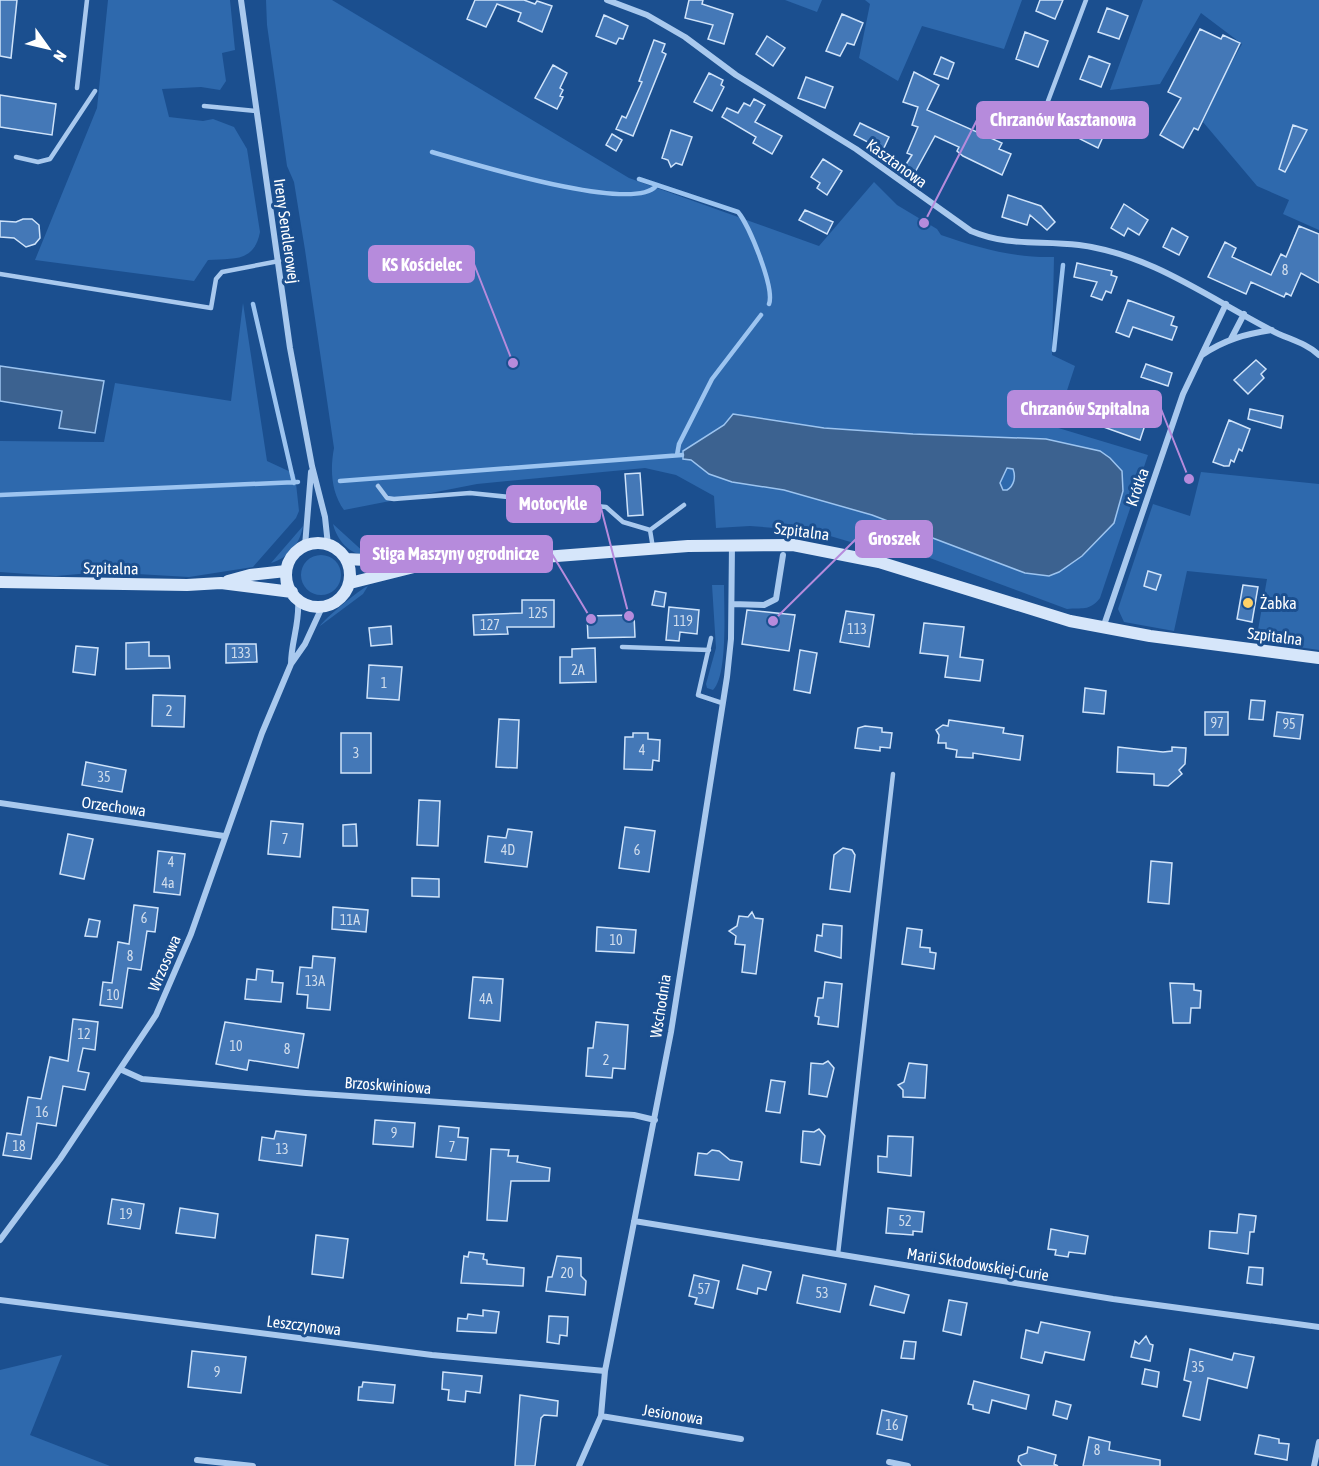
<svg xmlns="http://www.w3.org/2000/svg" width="1319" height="1466" font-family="'Asap Condensed',sans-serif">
<rect width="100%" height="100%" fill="#1b4f8f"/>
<!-- green -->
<path fill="#2e69ad" d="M108,0H230L235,50L222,53L226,81L220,90L201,87L162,89L169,117L203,121L213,119L234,127L247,149L260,232C254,263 233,258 208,260L194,281L35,260L97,108Z
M266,0H332L629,178L819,246L874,182L897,205L937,229L941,235C979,248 1013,258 1054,257L1052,355L1075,366L1055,427L1148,455L1100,598C1089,612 1082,607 1067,609L911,551L878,550L813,531L750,526L716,528L714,496L676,475L645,468L477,484L344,510C331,492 330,469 334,448L305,250L294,182L287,166L267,25Z
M785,0H822L817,12Z
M865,0H1022L1004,49L922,26L898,81L859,58L870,4Z
M1143,0H1319V230L1283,214L1289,200L1257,186L1203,122L1224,76L1242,44L1201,13L1160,84L1110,90Z
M243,303L267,461L295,474L299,511L296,518L253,567L189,577L102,572L56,576L0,572V441L104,442L115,383L231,401Z
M1201,472L1319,484V650L1256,641L1267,579L1187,571L1174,631L1124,622L1118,609L1153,504L1190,516Z
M333,524L367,555C349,555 337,540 333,524Z
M303,526C300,544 288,558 271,563Z
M301 575a20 20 0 1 1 40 0a20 20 0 1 1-40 0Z
M712,585H724C724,607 728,676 713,690L707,688L706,684L716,648Z
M368,586L363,594L320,626C323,620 361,588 368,586Z
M62,1355L30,1435L110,1466H0V1370Z"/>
<!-- water -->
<path fill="#3c6290" stroke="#9cc4f0" stroke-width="1.5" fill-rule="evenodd" d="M0,366L104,381L95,433L59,428L62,411L0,401Z
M733,414L824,428L913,434L1046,439L1100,451L1110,458L1122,471L1123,491L1114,523L1082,556L1059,572L1049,576L1025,573L872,515L784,490L732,482L709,474L691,460L683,459V451L724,425ZM1007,468L1013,469C1016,477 1014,486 1007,490H1003L1000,483Z"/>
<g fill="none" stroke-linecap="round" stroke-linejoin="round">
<!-- stream -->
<path stroke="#9cc4f0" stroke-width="4.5" d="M432,152C468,162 632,214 656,186
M639,179L738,212C749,225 775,288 769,304
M253,304L294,483
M1054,350L1063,265
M677,455L679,444L712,379L761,315
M340,481L682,455
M0,495L298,482"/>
</g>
<!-- building -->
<path fill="#4478b7" stroke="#cfe3fa" stroke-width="1.5" d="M0,0H17L11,58L0,56Z
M475,0H524L535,4L537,1L552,6L542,32L518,21L521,13L497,4L486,27L467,19Z
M689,0H703L702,4L733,14L724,44L708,39L713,25L685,18Z
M1040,0H1063L1055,19L1036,11Z
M1107,8L1128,16L1119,39L1098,32Z
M842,14L863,23L854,45L847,43L840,56L826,51Z
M604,15L628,26L623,39L619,38L616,44L596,36Z
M1200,29L1221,39L1223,35L1240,43L1198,130L1194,128L1183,148L1160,135L1181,98L1168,92Z
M1025,32L1048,41L1038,67L1016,59Z
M767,36L785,48L773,66L756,54Z
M654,40L665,44L662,52L666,54L633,136L616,129L622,116L626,118L642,82L639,81Z
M1089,56L1110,64L1101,87L1080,79Z
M941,57L954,63L948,79L934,74Z
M553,65L567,73L560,88L563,90L560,96L563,97L557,109L535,98Z
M914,72L939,85L927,110L1002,143L999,149L1011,154L1002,175L963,156L957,151L959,147L935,136L913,176L903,169L912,155L907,153L918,127L912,125L918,107L903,102Z
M709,73L723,80L721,85L724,87L712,111L694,102Z
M806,77L833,87L825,108L798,98Z
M0,95L56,104L52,135L0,127Z
M754,99L765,105L755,122L782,136L772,154L753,143L756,137L722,117L727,108L738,113L744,103L750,106Z
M1094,108L1131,122L1124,138L1106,130L1098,148L1080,139Z
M860,123L889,137L883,150L854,135Z
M1293,125L1307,130L1285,172L1279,169Z
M671,130L692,137L682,165L676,163L671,167L668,160L662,158Z
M612,134L622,140L616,151L606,145Z
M823,159L842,171L827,195L817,188L820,183L811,177Z
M1008,195L1041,206L1055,222L1047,230L1030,215L1027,225L1002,217Z
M1124,204L1148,220L1139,235L1128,228L1124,236L1111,228Z
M805,210L833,222L827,234L799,220Z
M23,219H32L39,225L40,238L35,244L26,247L14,238L0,237V221L16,222Z
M1299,226L1319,234V283L1301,273L1291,296L1286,293L1284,297L1251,282L1246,294L1208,277L1225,242L1236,248L1232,257L1271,275L1281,254L1286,257Z
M1172,228L1188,237L1179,255L1163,247Z
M1077,263L1112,271L1111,275L1117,277L1111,293L1106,291L1102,300L1091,296L1097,282L1074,277Z
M1128,300L1174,317L1171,325L1177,327L1172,340L1133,327L1129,337L1116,332Z
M1256,360L1266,369L1261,374L1264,378L1248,394L1234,380Z
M1146,364L1172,373L1168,386L1141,377Z
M1108,396L1150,410L1140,440L1098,425Z
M1250,409L1283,416L1281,428L1248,419Z
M1229,420L1250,429L1242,451L1239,449L1234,462L1231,460L1229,466H1224L1213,462Z
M640,473L643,515L628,516L625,474Z
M1148,571L1161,575L1156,590L1144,586Z
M1243,585L1258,587L1252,622L1237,619Z
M655,591L666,593L664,607L652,605Z
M522,600H554V627H507L508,634L474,635L473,615L522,613Z
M669,607L699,610L697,634L680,632L679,641L666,640Z
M747,610L795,615L789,651L742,644Z
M846,611L874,615L869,647L840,642Z
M634,615L635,637L588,638L587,616Z
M924,623L964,627L960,657L983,660L980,681L945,677L948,656L920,653Z
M391,626L392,644L371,646L369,628Z
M149,642V656H169L170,668L126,669V643Z
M226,644H256L257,662L226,663Z
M76,646L98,648L95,675L73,672Z
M595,648L596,682L560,683V657H572V649Z
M800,650L817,653L810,693L794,690Z
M369,665L402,667L399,700L367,698Z
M1085,688L1106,691L1104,714L1083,712Z
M153,695L185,696L184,727L152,726Z
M1251,700L1265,701L1263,720L1249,719Z
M1205,712H1228V735H1205Z
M1277,712L1303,715L1300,739L1274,736Z
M499,719L519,720L517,768L496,767Z
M949,720L1004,728L1003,733L1023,736L1020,760L973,753V758L956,757L957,750L946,748V743H938L939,735L936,730L943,725L948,726Z
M865,726L882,728V732L892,733L890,748L880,747V751L855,748L858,728Z
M341,733H371V773H341Z
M633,733H648V739L660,740L659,761L653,760L652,770L624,769L625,737H633Z
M1118,747L1163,752L1172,751V747L1186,748L1185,764L1179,770L1182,774L1168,786L1154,785V774L1117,772Z
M86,762L126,770L122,792L82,785Z
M419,800L440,801L438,846L417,845Z
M271,821L303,824L300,857L268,854Z
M356,824L357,846H343V825Z
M625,827L655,831L649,872L619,868Z
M508,829L532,832L527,867L485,862L488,836L506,838Z
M68,834L93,839L84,879L60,874Z
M843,848L852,850L855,855L850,892L830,889L834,855Z
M158,851L185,854L180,895L154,892Z
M1151,861L1172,863L1169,904L1148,902Z
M412,878L439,879V897L412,896Z
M134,905L158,908L155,932L147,931L141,970L128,968L122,1008L100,1005L103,982L112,983L118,942L129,944Z
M333,907L368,910L366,932L332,929Z
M752,912L755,918L763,919L756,974L742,972L745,945L735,944L736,936L729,931L737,926L739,916L748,917Z
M89,919L100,921L97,937L85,936Z
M823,924L842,926L841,958L815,951L817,935L822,936Z
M597,927L636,930L634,953L596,951Z
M907,928L922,930L920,947L930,948V952L936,953L934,969L902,964Z
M313,956L335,958L330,1010L307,1008L308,995L297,994L300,967L312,968Z
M257,969L273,971L272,982L283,983L281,1002L245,999L247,979L256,980Z
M473,977L503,979L500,1021L469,1018Z
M825,982L842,984L838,1027L818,1024L819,1017L815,1016L818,998H823Z
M1170,983L1194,984V990L1201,991L1200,1008H1191L1190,1023H1173Z
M73,1019L98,1022L95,1050L83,1048L78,1071L89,1073L85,1090L63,1086L56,1126L37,1123L31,1159L3,1155L7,1133L21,1135L28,1097L41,1099L50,1057L68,1061Z
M225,1022L304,1034L298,1068L249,1060L247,1070L216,1064Z
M596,1022L628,1025L625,1069L613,1068L612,1078L586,1076L588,1048H593Z
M828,1061L834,1068L827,1097L809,1094L811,1063L823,1064Z
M909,1063L927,1065L925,1098L903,1097V1090L898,1085L904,1082Z
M771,1080L785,1082L780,1113L766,1111Z
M375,1120L415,1123L413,1147L373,1144Z
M439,1126L459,1128L458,1137L468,1138L466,1160L436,1157Z
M819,1129L825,1136L820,1165L801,1162L803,1131L814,1132Z
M276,1131L306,1135L302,1166L259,1160L262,1137L274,1139Z
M888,1136L913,1137L911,1176L878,1172V1156L887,1157Z
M491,1149L509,1150L508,1156H518L517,1162L550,1168L549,1181H511L507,1221L487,1220Z
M712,1150L719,1151L730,1160L742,1162L739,1180L695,1175L698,1153L707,1154Z
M112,1199L144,1204L140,1229L108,1224Z
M180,1208L218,1214L215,1238L176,1233Z
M888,1208L924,1212L922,1232L913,1231V1235L886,1233Z
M1239,1214L1256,1216L1254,1232H1250L1248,1254L1209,1248L1210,1231L1237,1233Z
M1051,1229L1088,1236L1085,1254L1069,1252L1068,1257L1055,1255L1056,1250L1048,1249Z
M316,1235L348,1239L343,1278L312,1274Z
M469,1252L484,1254L483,1259L487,1260V1264L524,1268L523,1286L461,1283L464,1256L468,1257Z
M557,1256L581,1258V1276L586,1281L585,1295L546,1291L548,1277H552Z
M743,1265L771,1272L766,1290L758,1288L757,1294L737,1289Z
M1249,1267L1263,1268L1262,1285L1247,1283Z
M694,1275L719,1281L713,1308L695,1304L697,1298L689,1296Z
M803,1275L846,1284L840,1312L797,1303Z
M875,1286L909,1295L904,1313L870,1305Z
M949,1300L967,1303L961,1335L943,1331Z
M483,1310L499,1312L496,1333L457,1331L458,1318L467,1319L468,1314L483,1316Z
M549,1316L568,1317L567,1336L560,1335L559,1344L547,1342Z
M1041,1322L1090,1332L1084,1360L1045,1352L1042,1363L1021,1358L1026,1330L1038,1333Z
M1146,1336L1150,1344L1153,1345L1150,1361L1131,1357L1135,1341L1139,1344Z
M904,1341L916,1342L914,1359L901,1358Z
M1190,1349L1232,1360L1234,1353L1254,1357L1247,1388L1208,1378L1200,1420L1183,1416L1191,1382L1184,1380Z
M192,1351L246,1357L241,1393L188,1387Z
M1145,1369L1159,1372L1157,1387L1142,1384Z
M443,1372L482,1376L480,1393L466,1391L465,1402L448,1400L449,1390L442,1389Z
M974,1381L1029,1395L1026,1409L992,1400L989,1413L973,1409V1405L968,1404Z
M363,1382L395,1385L393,1403L358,1400L359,1387H362Z
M520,1395L558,1401L557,1416L544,1415L541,1418L535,1466H515Z
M1056,1401L1071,1405L1067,1419L1053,1415Z
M882,1410L907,1416L902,1440L877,1434Z
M1259,1435L1279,1439V1443L1289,1444L1287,1460L1255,1454Z
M1089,1437L1110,1442L1109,1450L1160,1460V1466H1083Z
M1028,1447L1056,1455L1054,1464L1058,1466H1022L1018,1461L1019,1456L1027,1453Z"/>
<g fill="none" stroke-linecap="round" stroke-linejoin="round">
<!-- lane -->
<path stroke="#a9c9ee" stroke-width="4.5" d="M77,88L87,0
M1048,101L1086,0
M204,106L256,111
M16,157L38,162L50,159L95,91
M0,274L211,308L216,279L222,272L279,261
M378,486L387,498L394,499L470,493L606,507L623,522L650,530L653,548
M650,530L684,505
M711,638L698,695L722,703
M622,647L709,650
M838,1254L893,774"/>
<!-- street -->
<path stroke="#a9c9ee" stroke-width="6" d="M241,0L290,348L312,466L325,517L328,545
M607,0L647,15L685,37L736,75L856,149L971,231C1009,247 1040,240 1079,245C1150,254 1209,298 1271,330C1287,339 1305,342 1319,355
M1231,339L1244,314
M1202,355C1224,340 1245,334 1272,330
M305,546L311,472
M732,604L764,605L776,599L783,555
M1103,628L1183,394L1226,304
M291,664C291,642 300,623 298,600
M0,803L224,836
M122,1070L142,1079L306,1093L634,1115L655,1120
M634,1221L1113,1299L1319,1327
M0,1240L60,1159L156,1015L191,934L262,733L291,664L305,644L323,605
M0,1300L432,1355L605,1371
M601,1416L741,1439
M197,1460L253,1466
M889,1462L908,1466
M579,1466L601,1416L605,1371L671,1032L727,677L731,639L732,544
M1314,1466L1319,1442"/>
<!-- secondary -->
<path stroke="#d6e6fa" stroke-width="12" d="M286 575a32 32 0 1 1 64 0a32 32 0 1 1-64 0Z
M346,559L387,561L412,567
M228,581L250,575L286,571
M0,582L187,585L221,583L292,592
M350,583L414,567L688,546L793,545L879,562L1070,621L1150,636L1319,658"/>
</g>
<!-- markers -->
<circle fill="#ffd166" stroke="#1b4f8f" stroke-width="2" cx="1248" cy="603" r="6"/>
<g text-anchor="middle" stroke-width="6" stroke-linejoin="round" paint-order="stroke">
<!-- number labels -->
<g font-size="14" fill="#d0dded">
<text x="1285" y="275">8</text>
<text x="538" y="618">125</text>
<text x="683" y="626">119</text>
<text x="490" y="630">127</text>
<text x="857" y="634">113</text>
<text x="241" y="658">133</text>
<text x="578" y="675">2A</text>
<text x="384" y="688">1</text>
<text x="169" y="716">2</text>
<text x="1217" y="728">97</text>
<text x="1289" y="729">95</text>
<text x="642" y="755">4</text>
<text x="356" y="758">3</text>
<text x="104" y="782">35</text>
<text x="285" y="844">7</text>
<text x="508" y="855">4D</text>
<text x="637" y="855">6</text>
<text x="171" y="867">4</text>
<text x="168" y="888">4a</text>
<text x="144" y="923">6</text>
<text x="350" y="925">11A</text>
<text x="616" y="945">10</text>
<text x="130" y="961">8</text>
<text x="315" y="986">13A</text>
<text x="113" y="1000">10</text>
<text x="486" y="1004">4A</text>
<text x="84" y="1039">12</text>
<text x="236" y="1051">10</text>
<text x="287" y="1054">8</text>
<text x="606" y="1065">2</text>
<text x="42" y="1117">16</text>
<text x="394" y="1138">9</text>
<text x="19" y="1151">18</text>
<text x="452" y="1152">7</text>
<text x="282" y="1154">13</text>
<text x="126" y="1219">19</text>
<text x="905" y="1226">52</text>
<text x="567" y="1278">20</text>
<text x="704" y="1294">57</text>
<text x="822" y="1298">53</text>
<text x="1198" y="1372">35</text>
<text x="217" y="1377">9</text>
<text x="892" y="1430">16</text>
<text x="1097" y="1455">8</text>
</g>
<!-- street labels -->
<g font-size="16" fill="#fff" stroke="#1b4f8f">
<text transform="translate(897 163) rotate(36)" y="6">Kasztanowa</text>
<text transform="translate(287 231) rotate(82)" y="6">Ireny Sendlerowej</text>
<text transform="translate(1137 487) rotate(-71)" y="6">Krótka</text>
<text transform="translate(802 531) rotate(7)" y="6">Szpitalna</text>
<text transform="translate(111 568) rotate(1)" y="6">Szpitalna</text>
<text transform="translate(1275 636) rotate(7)" y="6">Szpitalna</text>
<text transform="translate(114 806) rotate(8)" y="6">Orzechowa</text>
<text transform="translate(164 963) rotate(-67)" y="6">Wrzosowa</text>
<text transform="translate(660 1006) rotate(-81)" y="6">Wschodnia</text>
<text transform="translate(388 1085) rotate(4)" y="6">Brzoskwiniowa</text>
<text transform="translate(978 1264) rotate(9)" y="6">Marii Skłodowskiej-Curie</text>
<text transform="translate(304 1325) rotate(7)" y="6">Leszczynowa</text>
<text transform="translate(673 1414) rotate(9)" y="6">Jesionowa</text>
</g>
<!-- poi labels -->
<g font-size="16" fill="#fff" stroke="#1b4f8f" text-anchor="start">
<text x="1260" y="609">Żabka</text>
</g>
</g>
<!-- callouts -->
<path fill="none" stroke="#b68bdc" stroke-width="2" d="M924 223L977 120M513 363L474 264M1189 479L1161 409M629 616L600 504M773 621L856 539M591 619L552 554"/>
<g fill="#b68bdc" stroke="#1b4f8f" stroke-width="2">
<circle cx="924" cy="223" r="6"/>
<circle cx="513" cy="363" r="6"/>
<circle cx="1189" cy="479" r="6"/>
<circle cx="629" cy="616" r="6"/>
<circle cx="773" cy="621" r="6"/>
<circle cx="591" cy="619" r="6"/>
</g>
<g fill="#b68bdc" stroke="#b68bdc" stroke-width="2">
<rect x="977" y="102" width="171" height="36" rx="6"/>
<rect x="369" y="246" width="105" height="36" rx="6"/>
<rect x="1008" y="391" width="153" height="36" rx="6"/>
<rect x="507" y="486" width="93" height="36" rx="6"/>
<rect x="856" y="521" width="76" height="36" rx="6"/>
<rect x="361" y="536" width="191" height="36" rx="6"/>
</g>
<g font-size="18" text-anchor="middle" font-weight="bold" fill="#fff">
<text x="1063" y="126">Chrzanów Kasztanowa</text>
<text x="422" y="271">KS Kościelec</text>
<text x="1085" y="415">Chrzanów Szpitalna</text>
<text x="553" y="510">Motocykle</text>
<text x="894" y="545">Groszek</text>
<text x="456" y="560">Stiga Maszyny ogrodnicze</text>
</g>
<!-- north arrow -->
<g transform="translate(48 48) rotate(124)" stroke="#1b4f8f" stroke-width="4.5" paint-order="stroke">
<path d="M0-4.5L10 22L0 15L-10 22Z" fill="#ffffff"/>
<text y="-9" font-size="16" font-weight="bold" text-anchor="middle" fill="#ffffff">N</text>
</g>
</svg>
